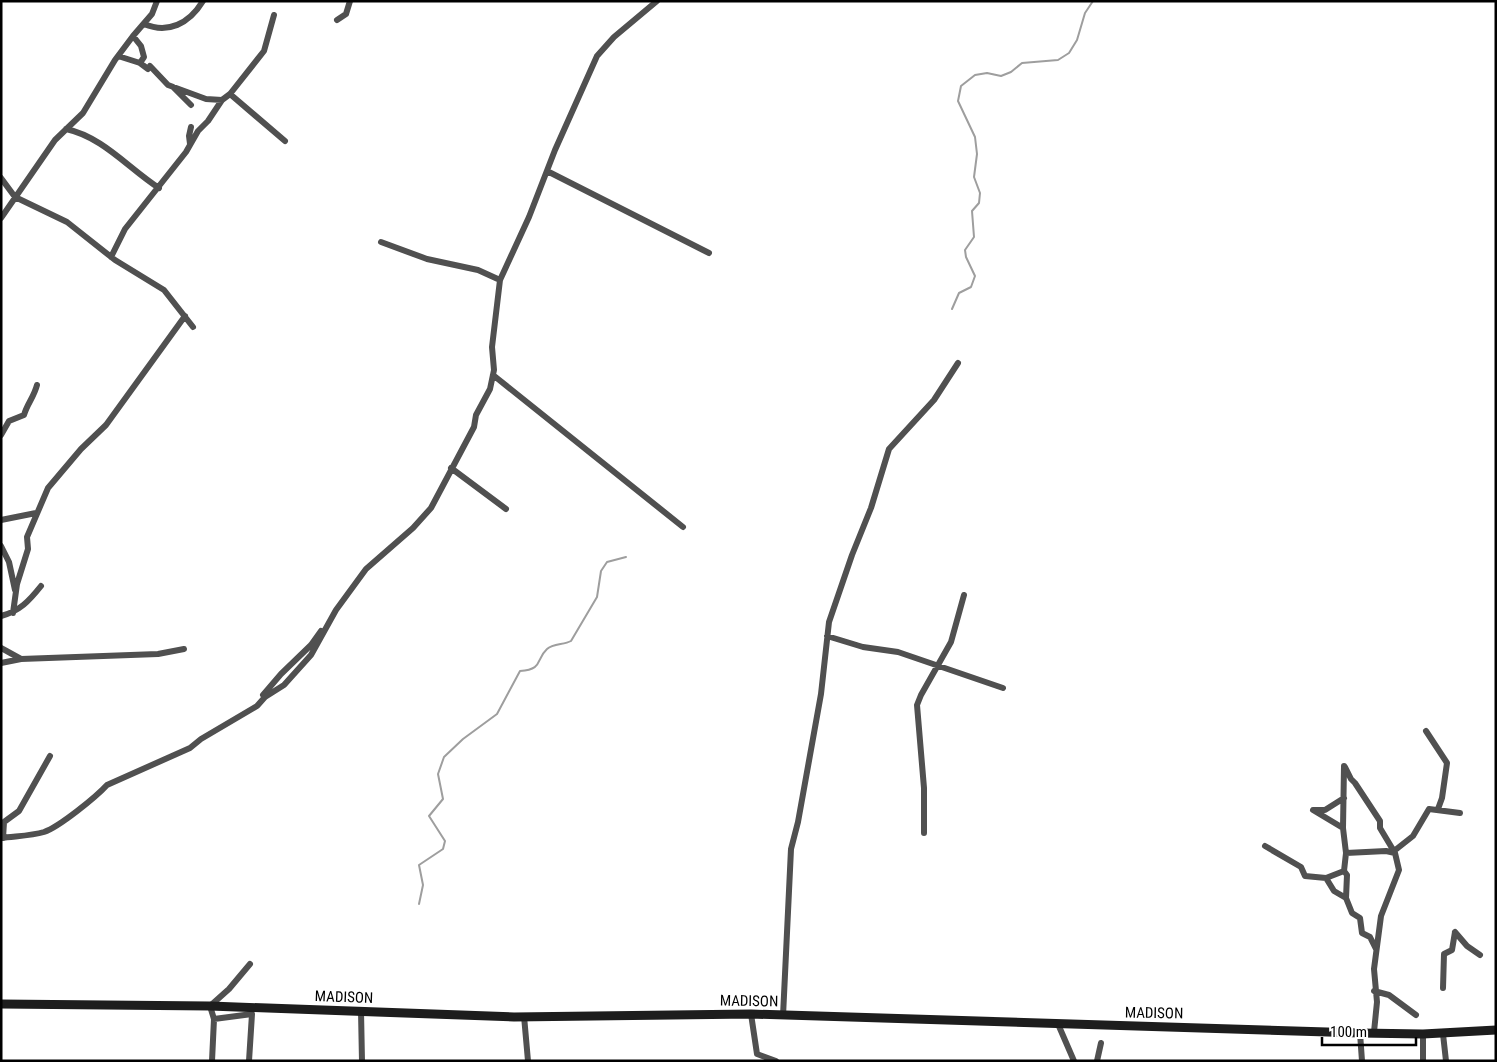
<svg xmlns="http://www.w3.org/2000/svg" width="1497" height="1062" font-family="'Roboto Condensed',sans-serif">
<rect width="100%" height="100%" fill="#fff"/>
<g fill="none" stroke-linecap="round" stroke-linejoin="round">
<!-- stream -->
<path stroke="#9e9e9e" stroke-width="2" d="M952,309L959,293L971,287L975,276L966,257L965,250L974,237L972,211L979,203L980,193L974,177L977,154L975,137L958,101L961,86L975,75L987,73L1001,76L1011,72L1022,63L1058,60L1069,53L1077,40L1085,13L1093,1
M419,904L423,885L419,865L443,849L445,841L429,816L443,799L438,774L444,757L463,739L497,714L520,671C544,669 535,660 547,649C553,643 564,645 571,641L597,597L601,571L607,562L626,557"/>
<!-- street -->
<path stroke="#505050" stroke-width="6" d="M337,20L346,14L350,1
M144,24C168,34 189,24 203,1
M133,36L152,14L157,1
M140,63L148,69L150,66L168,85L206,99L222,100L230,94L264,51L274,15
M173,87L191,105
M230,94L285,141
M66,129C103,137 128,168 159,188
M190,144L189,136L191,127
M547,171L709,253
M1,178L15,197L67,222L115,260L164,290L193,327
M1,218L55,140L83,113L115,60L133,36L141,46L144,57L140,63L118,56
M381,242L427,259L478,270L500,280
M111,257L125,229L186,152L198,131L208,121L222,100
M493,375L683,527
M1,435L9,421L24,415C27,404 34,397 37,385
M451,468L506,509
M1,520L36,513
M1,546L9,562L15,590
M13,613L17,584L28,549L27,537L48,488L81,449L106,425L185,316
M1,616C20,611 29,601 41,586
M827,636L863,647L898,652L1003,688
M1,648L21,659L158,654L184,649
M1,663L21,659
M263,695L281,674L311,645L321,631
M1426,731L1447,763L1442,798L1438,809
M1344,766L1343,828L1346,853L1386,851L1395,853L1399,870L1381,916L1374,969L1377,1002L1374,1032
M1345,767L1351,779L1355,783L1380,821V828L1395,853
M1343,828L1313,810H1325L1344,798
M924,833V788L917,705L921,695L951,642L964,595
M1,838C15,836 31,836 44,832C59,827 96,797 107,785L190,748L201,739L257,706L265,697L284,685L311,655L336,610L366,569L413,528L431,508L474,427L476,415L490,389L494,370L492,347L500,280L529,217L555,150L597,56L614,37L657,1
M3,838L4,822L19,811L50,756
M1265,846L1301,867L1305,876L1326,878L1344,871L1346,853
M1394,851L1413,836L1429,809L1460,813
M1344,871L1347,875L1346,898
M1326,878L1334,891L1346,898L1352,913L1360,918L1362,933L1370,937L1376,949
M1455,932L1467,946L1480,955
M1443,988L1444,954L1452,950L1455,932
M1374,991L1389,995L1416,1015
M361,1011L362,1061
M751,1014L757,1054L776,1061
M524,1016L528,1061
M783,1016L791,849L798,822L821,694L829,622L852,555L871,508L889,449L934,400L958,363
M214,1019L252,1014L249,1061
M1058,1024L1074,1061
M1360,1033L1362,1061
M1443,1034L1446,1061
M212,1061L214,1019L210,1006L229,989L250,964
M1097,1061L1101,1043
M1423,1061V1034"/>
<!-- secondary -->
<path stroke="#1d1d1d" stroke-width="9" d="M1,1004L210,1006L514,1017L751,1014L1360,1033L1423,1034L1496,1030"/>
</g>
<g text-anchor="middle" stroke-width="4" stroke-linejoin="round" paint-order="stroke">
<!-- street labels -->
<g font-size="15" fill="#000" stroke="#fff">
<text transform="translate(344 997) rotate(2)" y="5">MADISON</text>
<text transform="translate(749 1001) rotate(1)" y="5">MADISON</text>
<text transform="translate(1154 1013) rotate(1)" y="5">MADISON</text>
</g>
</g>
<!-- border -->
<rect width="1497" height="1062" fill="none" stroke="#000000" stroke-width="5"/>
<!-- scale -->
<path d="M1322 1037v8h94v-8" fill="none" stroke="#000000" stroke-width="2.5"/>
<text x="1330" y="1037" font-size="15" fill="#000000" stroke="#ffffff" stroke-width="4" paint-order="stroke">100 m</text>
</svg>
